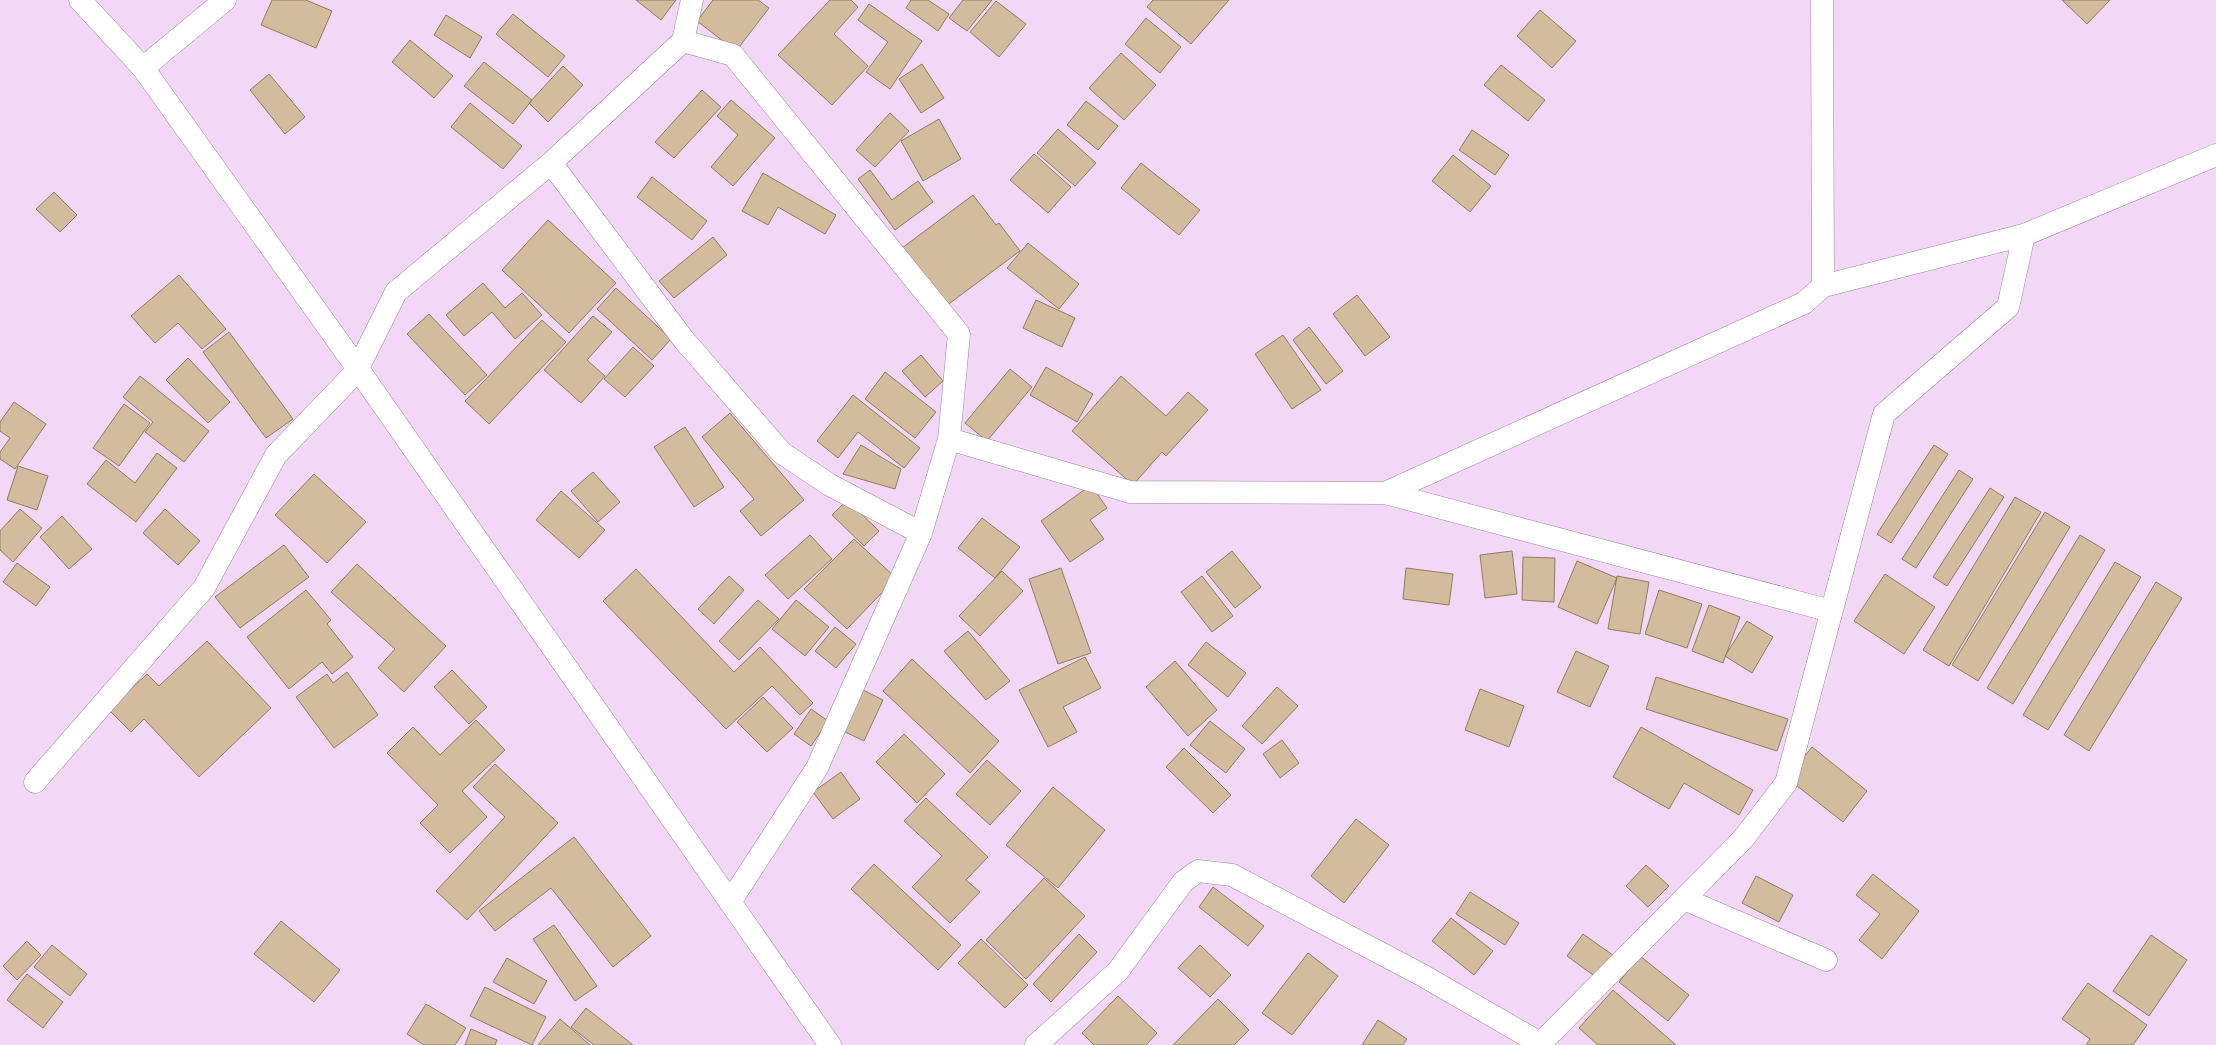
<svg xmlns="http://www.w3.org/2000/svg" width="2216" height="1045" font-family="'PT Sans Narrow',sans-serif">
<rect width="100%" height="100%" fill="#f2d8f6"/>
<!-- building -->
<path fill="#d2bc9d" stroke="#917c5f" d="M272,0H306L332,11L316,48L261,25Z
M636,0H676L661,20Z
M713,0H758L769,8L736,51L697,21Z
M830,0H851L858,7L834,34L868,66L832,105L778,55Z
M911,0H928L949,14L938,31L906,8Z
M963,0H992L967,31L949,18Z
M1153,0H1229L1191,44L1147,7Z
M2062,0H2110L2087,24Z
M996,1L1026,24L999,57L970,32Z
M869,4L922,41L890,89L866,72L888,42L858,20Z
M1540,10L1576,41L1552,68L1517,36Z
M513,14L565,56L548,77L496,34Z
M446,15L482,37L470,58L434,35Z
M1146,18L1181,47L1160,73L1125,44Z
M410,40L453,76L434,98L392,62Z
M1121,53L1156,85L1124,120L1089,88Z
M484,62L532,100L513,124L464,86Z
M922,64L944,98L921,113L899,79Z
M1501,65L1545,100L1528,121L1484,85Z
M563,66L583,85L548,122L529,103Z
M269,74L305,117L285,134L250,90Z
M702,90L721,107L674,158L655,142Z
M731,100L775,138L733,186L711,167L738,135L717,116Z
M1086,101L1118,126L1098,150L1067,125Z
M470,103L522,146L503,169L451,127Z
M890,113L909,131L875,167L856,150Z
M939,119L961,159L923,181L901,141Z
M1058,129L1096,163L1075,186L1037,153Z
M1472,130L1509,155L1495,175L1459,150Z
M1034,154L1071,187L1048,213L1010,180Z
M1453,155L1491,186L1470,212L1432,181Z
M1141,163L1200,210L1179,235L1121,188Z
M870,170L892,200L918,181L933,202L895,230L858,179Z
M763,173L836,215L825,234L778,207L768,225L742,211Z
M652,177L707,221L692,240L637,197Z
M54,192L77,215L60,232L36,209Z
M973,195L996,225L999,223L1020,251L946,306L902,248Z
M548,220L616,283L569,333L502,270Z
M713,237L727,255L674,298L659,281Z
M1028,243L1079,284L1059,309L1007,268Z
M179,275L226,329L202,349L178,323L155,343L131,316Z
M483,283L505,308L522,293L542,315L515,339L492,312L464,336L446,315Z
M616,288L671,339L652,360L597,309Z
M1357,295L1390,337L1365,356L1333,314Z
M1036,300L1075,318L1062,347L1023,328Z
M429,314L487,375L465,395L407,334Z
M593,316L612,332L587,360L605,376L581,403L544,370Z
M542,320L566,342L489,424L465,401Z
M1309,327L1343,371L1326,384L1293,340Z
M229,332L293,419L266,438L203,352Z
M1283,335L1321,390L1292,409L1255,354Z
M633,347L654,366L625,397L604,379Z
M921,355L943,381L925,397L902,371Z
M188,358L230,402L208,423L166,380Z
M1046,367L1093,394L1077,422L1030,395Z
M1010,369L1032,387L987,441L965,423Z
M885,372L936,412L915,438L865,399Z
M140,376L209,431L184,462L145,432L153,422L123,397Z
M1121,376L1166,416L1188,392L1208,410L1166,456L1162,452L1133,485L1072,431Z
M853,395L920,448L904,468L858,432L838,458L817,441Z
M14,402L46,424L15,469L0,459V452L10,438L0,431V422Z
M124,404L150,423L119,466L93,448Z
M730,413L804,500L761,536L740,511L754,499L702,437Z
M685,427L724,487L694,507L654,447Z
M861,445L901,469L895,489L843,474Z
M1934,445L1948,454L1891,543L1877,534Z
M157,453L177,468L136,522L87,484L106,460L135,483Z
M18,466L48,476L37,510L7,500Z
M1959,470L1973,479L1916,568L1902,559Z
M593,472L620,502L598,522L571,491Z
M314,474L366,522L327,563L275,515Z
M1091,485L1107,508L1090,520L1104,539L1070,562L1041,521Z
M1990,488L2004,497L1947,586L1933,577Z
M561,491L605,530L579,558L536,520Z
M2015,497L2041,512L1949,666L1923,650Z
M847,500L879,531L864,546L832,515Z
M20,509L42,528L13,562L0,550V531Z
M165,509L200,541L178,565L143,533Z
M2045,512L2070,527L1978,681L1952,665Z
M62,516L92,549L69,569L40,537Z
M982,518L1020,547L995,578L958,548Z
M810,535L832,559L788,599L765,575Z
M2080,535L2105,550L2013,704L1987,688Z
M854,539L896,578L847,629L804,589Z
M284,545L309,577L240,628L215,597Z
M1232,551L1261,587L1235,608L1206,572Z
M1512,551L1517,594L1485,598L1480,555Z
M1523,557L1555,558L1554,602L1522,600Z
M1577,561L1617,578L1597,624L1558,607Z
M2115,562L2141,577L2048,730L2023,715Z
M17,563L50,587L36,606L3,582Z
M357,564L446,646L404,692L378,668L395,649L331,592Z
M1061,568L1091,653L1058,664L1029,579Z
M1406,568L1453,574L1449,605L1403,599Z
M636,569L734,672L760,647L813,703L800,715L772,686L726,729L603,601Z
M1002,571L1023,591L980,636L959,616Z
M1885,574L1935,607L1904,654L1854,621Z
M729,576L744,590L714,624L698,609Z
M1202,576L1233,616L1212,632L1181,592Z
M1617,576L1649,582L1640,634L1608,629Z
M2156,582L2182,598L2089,751L2064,735Z
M306,590L331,620L327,624L353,657L332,674L322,662L289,689L247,637Z
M1659,590L1702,604L1687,648L1645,634Z
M758,600L779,619L739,660L719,641Z
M796,600L829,627L805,656L772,629Z
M1709,605L1740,617L1723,663L1692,651Z
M1747,621L1773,637L1752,673L1725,656Z
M835,627L856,644L836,668L815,651Z
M968,631L1010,681L986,700L944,651Z
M207,641L271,708L199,777L144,719L131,732L109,710L147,674L159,686Z
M1206,642L1246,673L1228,697L1188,665Z
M1576,651L1609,666L1590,707L1557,692Z
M1085,657L1101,688L1063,707L1077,732L1048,747L1019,690Z
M912,659L999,741L970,773L883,691Z
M1175,661L1217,710L1188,736L1146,687Z
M452,670L487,707L469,724L434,687Z
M347,672L378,715L334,748L296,697L327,674L333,683Z
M1656,677L1788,719L1777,751L1646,709Z
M1277,687L1298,706L1262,744L1242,726Z
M861,689L883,700L864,741L841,730Z
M1480,689L1524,706L1509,747L1465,730Z
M763,697L793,728L767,752L737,722Z
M811,709L828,721L811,746L794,734Z
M476,720L505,750L462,791L487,817L450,853L420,823L438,805L387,753L413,727L440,755Z
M1210,721L1245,749L1226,773L1190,745Z
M1641,727L1753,790L1739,815L1684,783L1669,809L1613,777Z
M904,734L945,774L917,803L876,762Z
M1282,740L1299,763L1280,778L1263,754Z
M1812,747L1867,791L1843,822L1787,778Z
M1184,748L1231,795L1213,813L1166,767Z
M987,760L1021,791L990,825L956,794Z
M495,764L558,823L467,920L436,891L505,817L473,787Z
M841,772L860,799L833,819L813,792Z
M1053,787L1105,830L1058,888L1006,845Z
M926,798L988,857L966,880L980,892L950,923L912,887L942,856L904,821Z
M1356,819L1389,845L1344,903L1311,876Z
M574,837L651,936L613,967L551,888L495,931L479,911Z
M874,864L961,945L938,970L851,889Z
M1646,865L1669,886L1648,907L1626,886Z
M1873,874L1919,911L1882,959L1859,940L1880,914L1856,895Z
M1756,876L1793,895L1779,922L1742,903Z
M1044,878L1085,916L1026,979L986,940Z
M1213,887L1264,926L1248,946L1199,907Z
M1470,892L1519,923L1505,945L1456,914Z
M1451,918L1493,951L1474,975L1432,941Z
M281,921L340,970L314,1002L254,954Z
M554,925L597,986L575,1001L533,939Z
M1079,934L1097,952L1051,1002L1033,984Z
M1583,934L1617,958L1600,980L1567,956Z
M2151,935L2187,960L2149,1016L2113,991Z
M981,939L1028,985L1005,1008L958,963Z
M27,941L41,955L17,980L3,966Z
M52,945L87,974L70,996L34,967Z
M1200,945L1231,975L1210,997L1178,968Z
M1308,953L1338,976L1292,1035L1262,1013Z
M1640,956L1689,995L1668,1021L1619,982Z
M507,958L547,981L534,1004L493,982Z
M27,974L63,1002L43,1028L7,1000Z
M2088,983L2147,1025L2133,1045H2086L2090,1039L2062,1019Z
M485,987L546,1017L532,1045L470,1016Z
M1613,990L1676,1045H1598L1579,1028Z
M1118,996L1157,1033L1146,1045H1094L1082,1033Z
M1218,999L1249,1030L1234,1045H1173Z
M426,1004L466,1028L455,1045H424L407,1034Z
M586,1008L633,1045H594L571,1027Z
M560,1019L590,1045H538Z
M1378,1020L1407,1039L1403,1045H1362Z
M471,1029L497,1040L495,1045H465Z"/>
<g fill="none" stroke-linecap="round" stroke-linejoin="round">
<defs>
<path id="minor" d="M1822,0L1823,286
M683,41L733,55L959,334L949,439L921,533L817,768L730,902
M143,68L225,0
M551,163L684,340L782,453L830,485L921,533
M949,439L1130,492L1385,493L1804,303L1823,286L2024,235L2216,155
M1385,493L1831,611
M35,782L204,588L276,455L356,372L396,292L551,163L683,41L692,0
M1684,899L1826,960
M1036,1045L1118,971L1183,882L1198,871L1232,875L1422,975L1543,1045
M1539,1045L1743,839L1786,783L1884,414L2008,307L2024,235"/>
<path id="secondary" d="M80,0L143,68L358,369L830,1045"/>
</defs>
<!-- minor casing -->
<use href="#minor" stroke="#9d85a0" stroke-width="23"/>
<!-- secondary casing -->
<use href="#secondary" stroke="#9d85a0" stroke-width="23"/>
<!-- minor -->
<use href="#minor" stroke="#fff" stroke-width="22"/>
<!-- secondary -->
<use href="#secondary" stroke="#fff" stroke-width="22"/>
</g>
</svg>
